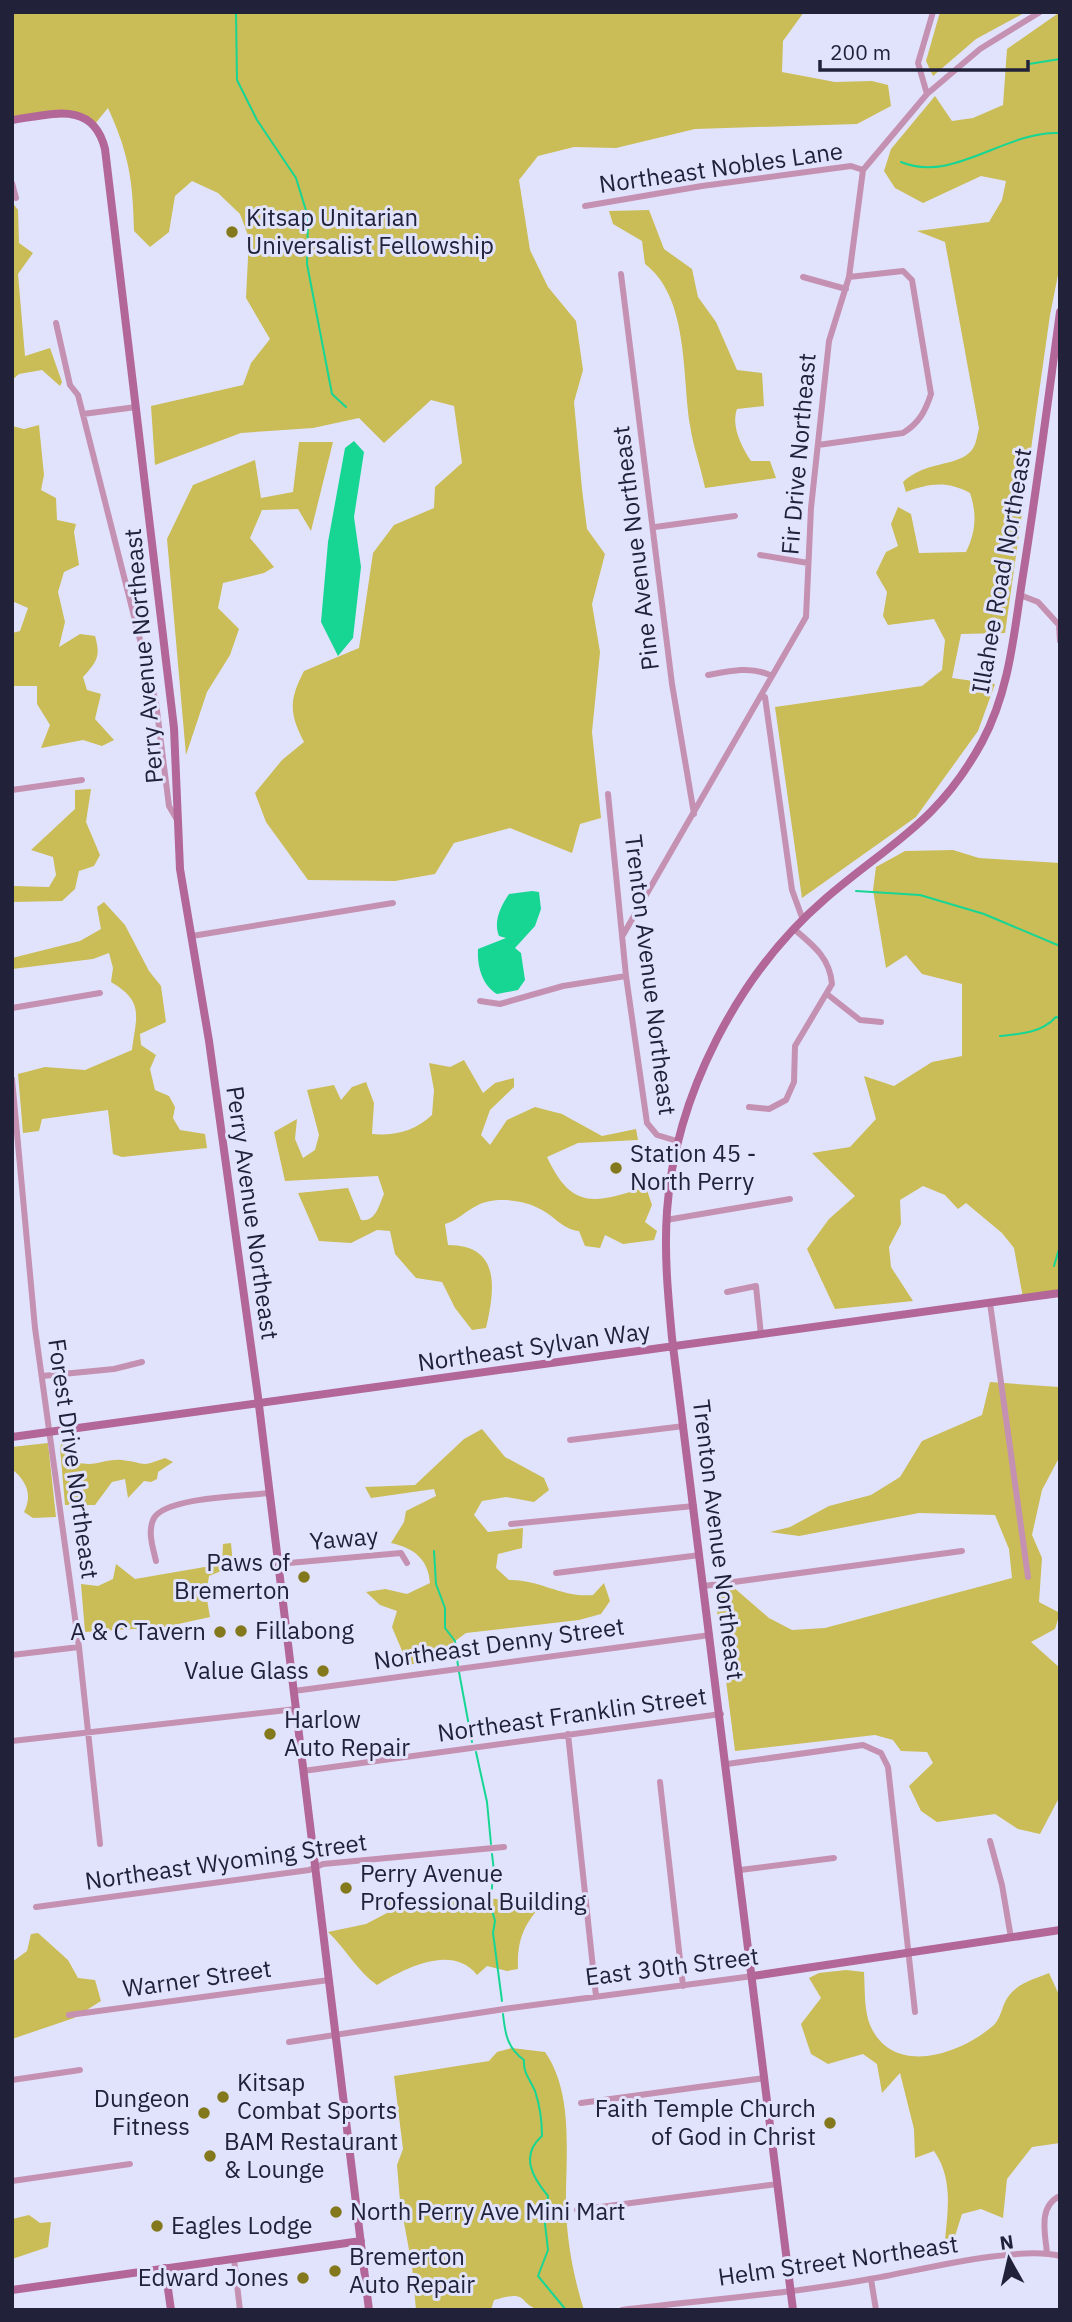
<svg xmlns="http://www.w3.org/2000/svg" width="1072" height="2322" font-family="'IBM Plex Sans',sans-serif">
<rect width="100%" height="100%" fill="#e1e3fd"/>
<!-- green -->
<path fill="#cabc56" d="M12,12H804L783,41L782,72L835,82L872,81L888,85L891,106L857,124L695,129L616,148L574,147L538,156L519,180L530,250L548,287L576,321L583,370L574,402L582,489L587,529L605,554L592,604L600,652L592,732L601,818L580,824L572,853L510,828L454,843L435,874L395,881L308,880L266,822L255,793L282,760L304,742C289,713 289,700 304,671L359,648L373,553L394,525L434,508L435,487L462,463L454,406L431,400L384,443L359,418L313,428L241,433L155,465L151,406L243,385L251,363L270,339L246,298L249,238L240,214L218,193L192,181L175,196L169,232L150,247L134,231C133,181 129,154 108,108L94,125L82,116L12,120Z
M940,12H1026L976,39L933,76L926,61Z
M1060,12V265L1050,315L1005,633L961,634L952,678L995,684L978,731L916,817L802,898L775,707L922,686L942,670L945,640L934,619L888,625L883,616L887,592L876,573L886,552L898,546L891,524L898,507L911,514L919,553L966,552C976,532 977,514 970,493C947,481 931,483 906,492L903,482C926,461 953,467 969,453C976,448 977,436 979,428L945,242L917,231L989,222L1002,200L1006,181L981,176L923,203L895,188L884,171L891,149L935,96L952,121L973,118L1003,105L1007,49Z
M12,202L18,210L19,243L33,253L18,274L25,356L50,348L62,382L60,386L42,370L19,374L12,380Z
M649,210L664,249L692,269L698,297L716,322L737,370L762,373L764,406L737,409C731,426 741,446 751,461H770L776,478L705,488C701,467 693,447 690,425C682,376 689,297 645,264L642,241L613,224L609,211Z
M39,425L44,475L41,490L56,498L57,520L76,524L74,532L79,565L64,572L58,592L65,622L59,647L80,634L95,636C101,656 97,662 83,677L87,690L101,694L95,719L114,740L102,746L83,740L41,748L50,725L37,704V686H12V633L20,631L28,608L12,601V426L24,429Z
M299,442H333L311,531L298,509L262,510L250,538L274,567L264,573L223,583L218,608L239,629L230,655L207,692L186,755L167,539L193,485L255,460L261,498L293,492Z
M91,789L86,822L100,855L94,866L79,871L75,889L62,901L12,902V886L49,887L56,875L53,857L31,850L75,809V790Z
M953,850L979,858L1060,863V1292L1023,1298L1014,1248L1002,1233L966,1203L958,1209L945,1195L923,1186L900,1200L901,1224L889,1247L891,1267L913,1301L835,1309L807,1249L829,1219L855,1196L812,1153L850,1147L876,1119L864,1076L894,1086L932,1062L962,1056V984L922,974L906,955L886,968L873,890L876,867L905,851Z
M104,902L125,925L149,971L161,986L166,1022L140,1034L141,1045L156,1055L150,1069L155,1090L169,1096L175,1107L173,1118L180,1130L205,1134L207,1148L122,1157L113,1154L108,1110L42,1119L39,1131L23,1133L18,1074L45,1067L85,1070L132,1050C136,1016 145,1002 111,982L113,968L109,953L93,959L12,969V958L80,941L101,929L97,907Z
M464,1060L483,1093L495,1083L514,1078V1087L490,1110L481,1135L490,1145L507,1120L535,1107L562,1114L602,1136L636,1129L638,1140L578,1143L547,1157C572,1211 595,1203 646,1187L652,1205L645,1222L657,1231L654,1240L623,1244L605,1235L600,1248L585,1246L579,1231C564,1230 555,1217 542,1210C526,1200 495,1196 478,1205C465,1211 459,1220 445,1224L448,1245C501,1245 495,1289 486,1328L472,1330L455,1308L442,1282L416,1278L395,1254L390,1231L377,1230L351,1243L319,1241L298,1193L348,1188L361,1220C376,1222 379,1205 384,1194L378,1176L285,1181L274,1132L297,1119L295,1139L303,1158L315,1150L319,1135L307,1090L334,1085L341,1100L352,1087L366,1082L374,1103L372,1134C395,1136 415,1131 432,1115L434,1090L429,1063L450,1067Z
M990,1382L1059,1387L1060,1456L1042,1490L1032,1535L1042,1558L1039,1602L1060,1613L1055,1629L1031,1642L1060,1668V1796L1040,1834L1018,1829L995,1814L937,1822L921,1811L909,1786L933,1763L927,1752L901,1751L893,1740L875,1735L735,1751L715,1595L732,1586L769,1618L792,1630L825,1628L1012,1578L1009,1549L995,1515L919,1513L799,1536L770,1532L790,1527L829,1506L871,1495L900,1477L922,1441L982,1415Z
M482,1429L505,1457L544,1478L549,1490L534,1502L506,1497L482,1501L474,1515L488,1532L523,1528L522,1548L498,1554L496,1568L509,1580C539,1579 562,1598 593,1595L604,1583L610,1601L601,1614L579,1620L466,1633L428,1661L408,1665L392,1627L397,1611L380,1605L366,1592L385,1589L407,1594L430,1583C428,1559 414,1548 391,1543L404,1522L406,1511L436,1496L434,1489L371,1498L365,1487L415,1485L464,1439Z
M63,1438L71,1440L73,1461C95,1469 104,1458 122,1460C148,1463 138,1468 165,1458L173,1462L158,1472L157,1479L151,1482L144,1481L128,1498L125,1479L112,1482L95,1505H65L60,1448Z
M48,1443L56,1517L33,1518L24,1512C33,1494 26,1481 12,1469V1447Z
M231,1543L233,1566L209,1576L206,1594L210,1617L165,1627L85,1632L81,1584L98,1586L113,1579L116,1564L135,1579L222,1564L223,1544Z
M388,1896C442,1903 485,1890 539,1908C522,1927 517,1944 518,1969L507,1971L487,1966L477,1975C452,1943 404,1969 377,1985C357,1971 346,1949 328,1932L366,1924L387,1913Z
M38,1933L68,1960L78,1978L95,1980L101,2001L74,2018L12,2039V1962L27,1951L31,1934Z
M846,1970L864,1972C865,1989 864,2010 870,2025C893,2078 961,2054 994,2025C1001,2018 1002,2005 1008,1997C1017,1983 1035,1979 1049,1973L1060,1997V2143L1032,2147L1007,2179L1003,2218L981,2209L962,2214L955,2236L945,2240C948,2209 953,2178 934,2151L915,2158L914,2129L900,2073L882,2093L877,2064L863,2054L828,2064L811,2054L801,2024L821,1998L809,1978L819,1973Z
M512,2048L545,2052C575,2095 565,2159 566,2209C567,2242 574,2279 584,2310C571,2310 552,2313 539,2310C517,2303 530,2289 494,2300L491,2310H416L412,2266L400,2201L397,2165L403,2149L394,2076L489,2061L497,2052Z
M29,2215L40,2223L51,2222L48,2247L12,2259V2219Z"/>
<!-- water -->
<path fill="#17d693" d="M354,441L364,452L354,517L361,567L353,638L338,656L321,622L328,542L345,448Z
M532,891L539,892L541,909L535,926L515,948L521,953L525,980L518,990L497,994C482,985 477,966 478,949L506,938L499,936C493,921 501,906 509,894Z"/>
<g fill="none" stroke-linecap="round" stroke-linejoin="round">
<!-- stream -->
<path stroke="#17d693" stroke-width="2" d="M236,12L237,80L257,120L296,178L308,217L307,264L332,394L346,407
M1029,64L1060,59
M901,162C953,184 1006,130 1060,133
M856,891L920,895L984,914L1060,946
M1000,1036C1021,1034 1041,1033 1056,1017L1060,1018
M1054,1266L1060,1246
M434,1551L436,1584L445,1608V1628L455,1641L458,1666
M459,1672L472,1742
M476,1752L487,1802L491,1844
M492,1854L494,1871L490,1903L495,1921L493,1933L502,2001
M503,2014C505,2033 507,2048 524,2060C523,2073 530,2079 535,2091C540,2106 542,2120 542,2136C520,2155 532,2177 548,2196L545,2224L548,2250L538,2276L566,2310"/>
<!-- street -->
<path stroke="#c591b2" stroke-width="6" d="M927,94L918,63L933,12
M12,183L16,198
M585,206L702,186L851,166L863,170
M621,274L672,684L694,814
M803,277L846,289
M56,323L70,385L78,395L156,703L169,806L176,818
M83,414L136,407
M818,445L903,433C919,423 925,412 931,394L912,280L903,271L849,277
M655,527L735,516
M760,555L808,563
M1020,595L1038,602L1059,625
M1059,625L1060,641
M708,675C729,671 750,666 770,675
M765,697L792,890L803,920
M12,790L82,780
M608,794L626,976L647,1123L657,1135L677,1141
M623,935L806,617L811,508L829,341L849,277L863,170L927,94L980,49L1040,12
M192,936L393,903
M827,994L860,1020L881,1022
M480,1001L500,1004L563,986L626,976
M12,1008L100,993
M12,1079L35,1328L79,1647L100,1844
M749,1107L769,1109L786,1100L794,1082L795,1046L832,984C830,958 813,945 794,929
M666,1220L790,1199
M727,1292L756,1286L761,1335
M990,1303L1028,1577
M42,1376L114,1369L142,1362
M570,1440L684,1426
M511,1524L694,1506
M156,1561C153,1548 147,1531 154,1518C167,1497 245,1496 270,1493
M278,1564L401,1553L407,1563
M556,1573L700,1555
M704,1586L962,1551
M12,1655L79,1647
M294,1691L710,1635
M568,1734L596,1996
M12,1741L296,1709
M727,1764L863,1745L881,1753L888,1767L915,2012
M303,1771L721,1714
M660,1782L683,1986
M990,1841L1002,1885L1011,1938
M740,1870L834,1858
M36,1907L309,1870L323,1864L504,1847
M69,2015L329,1980
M289,2042L511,2008L753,1976
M12,2080L80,2070
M581,2103L765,2078
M12,2181L130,2164
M577,2210L778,2184
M1047,2253C1045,2233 1038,2206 1060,2196
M234,2259L240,2310
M871,2279L876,2310
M622,2310C704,2300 789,2294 870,2279C917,2271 1017,2245 1060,2256"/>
<!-- secondary -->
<path stroke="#b26798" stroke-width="8" d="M12,120C50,115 93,99 105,149L174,728L180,869L209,1041L258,1397L369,2310
M12,1437L1060,1293
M753,1976L1060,1930
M165,2268L171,2310
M12,2290L361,2241
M793,2310L672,1338C668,1295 664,1254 667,1211C675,1096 738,974 825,899C890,843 938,823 982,742C1010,690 1014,632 1023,575C1037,487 1048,400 1060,312"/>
</g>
<!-- markers -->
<g fill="#84781d" stroke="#e1e3fd" stroke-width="2.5">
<circle cx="232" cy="232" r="7"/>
<circle cx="616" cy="1168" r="7"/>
<circle cx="304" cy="1577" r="7"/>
<circle cx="241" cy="1631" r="7"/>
<circle cx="220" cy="1632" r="7"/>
<circle cx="323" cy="1671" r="7"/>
<circle cx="270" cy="1734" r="7"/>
<circle cx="346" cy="1888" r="7"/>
<circle cx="223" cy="2097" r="7"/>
<circle cx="204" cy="2113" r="7"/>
<circle cx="830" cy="2123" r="7"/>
<circle cx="210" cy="2156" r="7"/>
<circle cx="336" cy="2212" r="7"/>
<circle cx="157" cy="2226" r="7"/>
<circle cx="335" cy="2271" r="7"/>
<circle cx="303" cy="2278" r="7"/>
</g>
<g text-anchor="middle" stroke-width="6" stroke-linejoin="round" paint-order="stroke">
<!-- street labels -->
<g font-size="24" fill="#21223a" stroke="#e1e3fd">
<text transform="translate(721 168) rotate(-8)" y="8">Northeast Nobles Lane</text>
<text transform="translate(799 454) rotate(-85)" y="8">Fir Drive Northeast</text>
<text transform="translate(636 548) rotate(-97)" y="8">Pine Avenue Northeast</text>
<text transform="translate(1002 571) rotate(-80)" y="8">Illahee Road Northeast</text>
<text transform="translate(144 656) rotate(-95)" y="8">Perry Avenue Northeast</text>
<text transform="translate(650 975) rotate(83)" y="8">Trenton Avenue Northeast</text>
<text transform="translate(252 1213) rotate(82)" y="8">Perry Avenue Northeast</text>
<text transform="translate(534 1347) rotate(-8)" y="8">Northeast Sylvan Way</text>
<text transform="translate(73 1459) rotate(82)" y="8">Forest Drive Northeast</text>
<text transform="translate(344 1539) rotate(-5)" y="8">Yaway</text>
<text transform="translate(718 1540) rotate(83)" y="8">Trenton Avenue Northeast</text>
<text transform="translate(499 1644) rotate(-8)" y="8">Northeast Denny Street</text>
<text transform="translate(572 1715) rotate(-8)" y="8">Northeast Franklin Street</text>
<text transform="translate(226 1862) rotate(-8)" y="8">Northeast Wyoming Street</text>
<text transform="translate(672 1967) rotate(-7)" y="8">East 30th Street</text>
<text transform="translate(197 1979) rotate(-8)" y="8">Warner Street</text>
<text transform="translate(838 2261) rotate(-8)" y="8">Helm Street Northeast</text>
</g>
<!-- poi labels -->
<g font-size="24" fill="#21223a" stroke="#e1e3fd" text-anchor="start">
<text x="246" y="226">Kitsap Unitarian<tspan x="246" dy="28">Universalist Fellowship</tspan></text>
<text x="630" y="1162">Station 45 -<tspan x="630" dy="28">North Perry</tspan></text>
<text x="290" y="1571" text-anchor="end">Paws of<tspan x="290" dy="28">Bremerton</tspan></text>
<text x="255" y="1639">Fillabong</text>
<text x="206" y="1640" text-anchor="end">A &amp; C Tavern</text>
<text x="309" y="1679" text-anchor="end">Value Glass</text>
<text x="284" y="1728">Harlow<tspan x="284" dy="28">Auto Repair</tspan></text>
<text x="360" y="1882">Perry Avenue<tspan x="360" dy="28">Professional Building</tspan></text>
<text x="237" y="2091">Kitsap<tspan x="237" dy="28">Combat Sports</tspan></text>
<text x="190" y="2107" text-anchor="end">Dungeon<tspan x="190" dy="28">Fitness</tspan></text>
<text x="816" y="2117" text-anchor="end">Faith Temple Church<tspan x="816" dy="28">of God in Christ</tspan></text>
<text x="224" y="2150">BAM Restaurant<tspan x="224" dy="28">&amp; Lounge</tspan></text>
<text x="350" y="2220">North Perry Ave Mini Mart</text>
<text x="171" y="2234">Eagles Lodge</text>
<text x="349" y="2265">Bremerton<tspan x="349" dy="28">Auto Repair</tspan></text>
<text x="289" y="2286" text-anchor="end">Edward Jones</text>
</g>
</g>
<!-- border -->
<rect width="1072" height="2322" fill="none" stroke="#21223a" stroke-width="28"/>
<!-- north arrow -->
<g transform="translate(1009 2259) rotate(352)" stroke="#e1e3fd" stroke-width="5" paint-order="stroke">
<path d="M0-5L12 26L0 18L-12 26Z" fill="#21223a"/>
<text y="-10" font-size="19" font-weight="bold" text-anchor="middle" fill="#21223a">N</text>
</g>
<!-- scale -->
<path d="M820 60v10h208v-10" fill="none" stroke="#21223a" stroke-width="3.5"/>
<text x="830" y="60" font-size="21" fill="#21223a" stroke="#e1e3fd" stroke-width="5" paint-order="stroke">200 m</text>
</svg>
